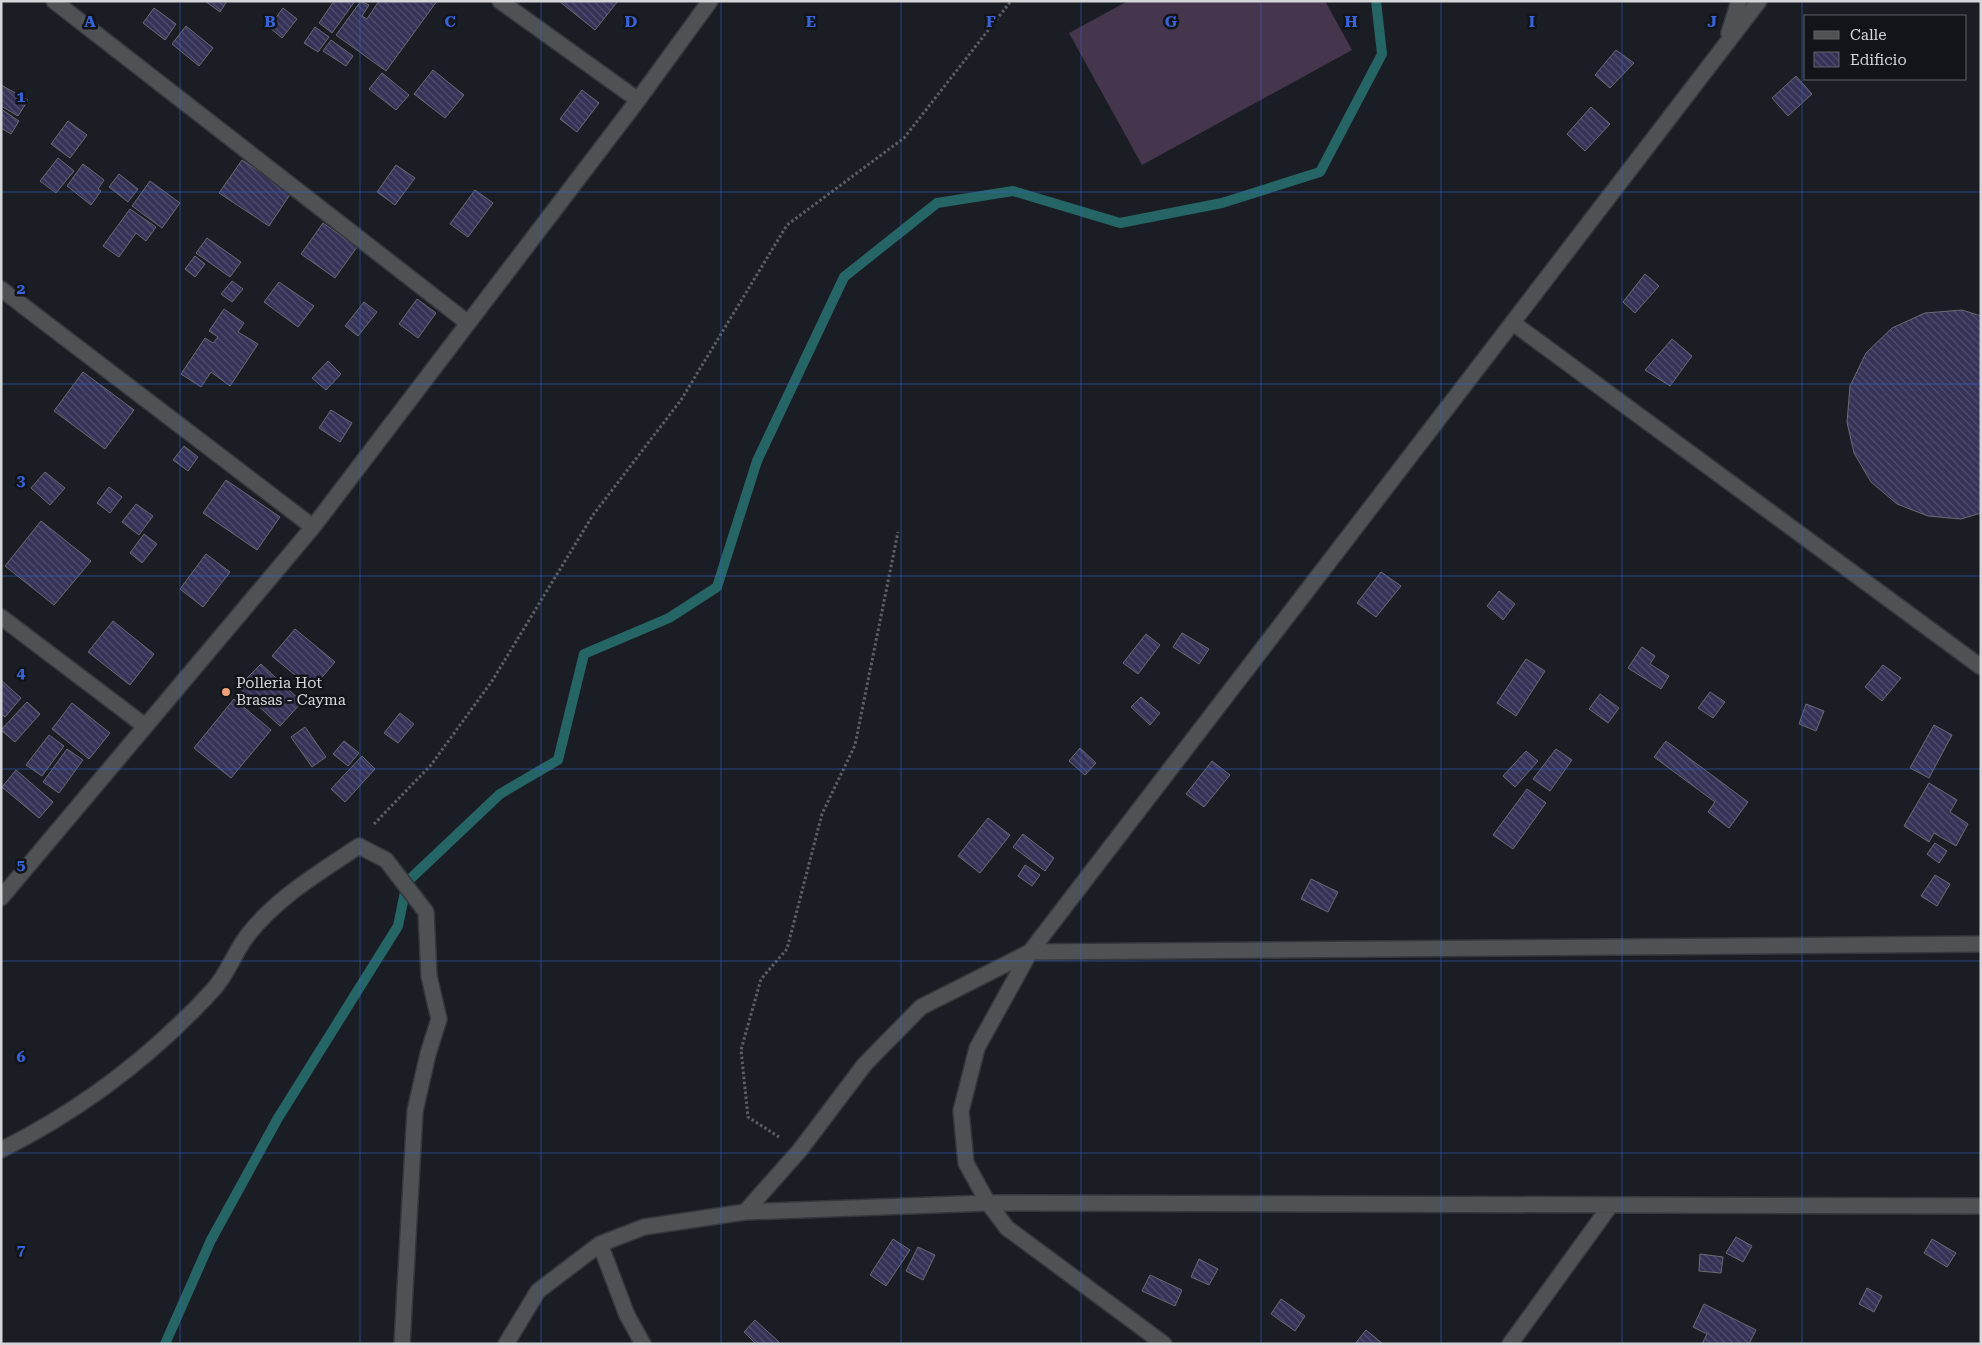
<svg xmlns="http://www.w3.org/2000/svg" width="1982" height="1345" font-family="'Roboto Serif',serif">
<defs>
<pattern id="building-back-hatch" width="6" height="6" patternUnits="userSpaceOnUse" patternTransform="scale(1.25)"><rect width="6" height="6" fill="#353257"/><path d="M-1 5l2 2M0 0l6 6M5-1l2 2" fill="none" stroke="#514f6f"/></pattern>
</defs>
<rect width="100%" height="100%" fill="#1a1e24"/>
<!-- pitch -->
<path fill="#46364d" d="M1128,1H1325L1352,50L1142,165L1069,33Z"/>
<g fill="none" stroke-linecap="round" stroke-linejoin="round">
<!-- stream -->
<path stroke="#266566" stroke-width="10" d="M165,1344L211,1240L278,1118L398,926L407,882L500,794L558,760L584,654L669,618L717,587L757,461L844,277L937,203L1013,191L1120,223L1222,203L1320,172L1382,54L1376,1"/>
</g>
<!-- building -->
<path fill="url(#building-back-hatch)" stroke="#6a6a72" d="M205,1H227L220,12Z
M334,1H355L332,33L319,23Z
M361,1L369,5L362,16L367,19L379,1H437L386,71L336,35Z
M559,1H618L595,30Z
M154,8L176,24L165,40L143,23Z
M283,8L297,19L282,38L269,27Z
M186,26L213,48L199,66L172,44Z
M315,27L329,37L318,52L304,43Z
M331,40L353,56L346,66L323,51Z
M1616,50L1634,63L1610,88L1595,75Z
M433,70L464,95L445,118L414,94Z
M382,73L409,95L396,110L369,89Z
M1796,76L1812,94L1788,116L1772,98Z
M1,85L28,100L18,116L1,106Z
M582,90L599,103L577,132L560,119Z
M1591,107L1610,124L1585,151L1567,134Z
M1,109L19,121L11,134L1,128Z
M68,121L87,135L70,158L51,144Z
M58,158L74,171L56,193L40,181Z
M242,160L291,193L269,226L219,193Z
M83,164L104,180L98,189L101,191L91,205L67,186Z
M396,165L415,178L395,205L377,192Z
M119,174L138,189L128,202L109,187Z
M150,181L180,203L162,228L132,206Z
M475,190L493,203L468,237L450,224Z
M130,209L156,227L146,241L136,233L119,257L103,246Z
M323,223L357,247L335,278L301,254Z
M207,238L241,262L230,277L196,253Z
M195,256L205,264L195,277L185,269Z
M1645,274L1659,286L1635,313L1623,302Z
M232,281L243,289L232,302L221,294Z
M279,282L314,306L298,327L264,302Z
M417,299L436,313L418,338L399,324Z
M364,302L377,312L358,336L345,326Z
M224,309L244,323L238,332L258,344L230,386L211,372L201,387L181,374L205,338L213,343L218,337L209,331Z
M1962,310L1981,316V513L1961,519L1928,516L1897,504L1871,482L1854,453L1847,422L1850,386L1866,353L1892,328L1925,313Z
M1672,339L1692,356L1670,386L1645,370Z
M328,361L341,374L326,390L312,378Z
M83,372L134,410L105,449L54,411Z
M331,410L352,423L340,442L319,428Z
M184,446L198,457L188,471L173,460Z
M45,472L65,488L50,505L31,488Z
M226,480L280,517L257,550L203,513Z
M109,487L122,497L110,513L97,503Z
M136,504L153,516L139,535L122,522Z
M41,521L91,561L54,605L5,566Z
M144,534L157,544L142,563L130,553Z
M206,554L230,572L203,607L180,589Z
M1381,572L1401,586L1376,617L1357,603Z
M1499,591L1515,604L1503,620L1487,606Z
M113,621L154,654L130,685L88,652Z
M295,629L335,662L312,689L272,656Z
M1182,633L1209,649L1199,664L1173,647Z
M1146,634L1160,645L1138,674L1123,663Z
M1642,647L1655,656L1650,664L1669,676L1661,689L1628,668Z
M1526,659L1545,671L1516,716L1497,703Z
M261,664L302,702L280,726L238,687Z
M1883,665L1901,678L1882,701L1865,687Z
M1,680L21,698L5,717L1,714Z
M1710,692L1725,702L1713,718L1698,708Z
M1600,694L1619,708L1608,723L1589,709Z
M1141,697L1160,713L1150,725L1131,707Z
M234,699L271,730L231,778L194,748Z
M27,702L40,714L15,742L1,730Z
M72,703L110,733L89,759L52,729Z
M1806,704L1824,711L1816,731L1799,724Z
M400,713L414,724L398,743L384,733Z
M1934,725L1952,735L1929,778L1910,768Z
M305,727L326,757L312,767L291,737Z
M49,735L64,746L42,776L26,765Z
M344,741L359,753L348,766L333,754Z
M1666,741L1748,802L1729,828L1708,812L1715,802L1654,757Z
M1080,748L1096,763L1085,775L1069,761Z
M67,749L83,760L59,793L43,782Z
M1556,749L1572,760L1550,791L1533,779Z
M1526,751L1538,761L1515,787L1503,776Z
M362,756L375,769L345,802L331,789Z
M1212,761L1230,775L1204,807L1186,794Z
M16,770L53,802L39,818L2,787Z
M1929,783L1957,800L1950,812L1968,824L1956,846L1934,833L1929,842L1904,826Z
M1527,789L1546,803L1513,849L1493,835Z
M988,818L1010,835L980,873L958,856Z
M1023,834L1054,858L1045,871L1013,847Z
M1935,843L1947,851L1939,863L1927,854Z
M1025,865L1040,875L1032,886L1018,876Z
M1935,875L1950,884L1937,906L1921,896Z
M1311,879L1338,892L1328,912L1301,899Z
M1736,1237L1752,1246L1743,1262L1726,1253Z
M893,1239L910,1250L886,1286L870,1275Z
M1932,1239L1956,1253L1947,1267L1924,1253Z
M918,1247L935,1255L923,1280L906,1271Z
M1700,1254L1723,1257L1721,1273L1699,1271Z
M1199,1259L1218,1269L1209,1285L1191,1277Z
M1150,1275L1182,1290L1175,1306L1142,1291Z
M1867,1288L1882,1296L1874,1312L1859,1304Z
M1281,1299L1305,1316L1295,1331L1271,1314Z
M1704,1304L1756,1330L1749,1344H1702L1707,1334L1693,1327Z
M755,1320L779,1342L778,1344H756L744,1332Z
M1366,1330L1383,1344H1355Z"/>
<g fill="none" stroke-linecap="round" stroke-linejoin="round">
<defs>
<path id="street" d="M54,1L468,323
M500,1L638,100
M1729,33L1739,1
M1,289L313,527
M1513,323L1981,667
M1,617L145,726
M1,898L313,527L638,100L710,1
M1,1150C81,1110 152,1056 212,991C227,976 234,953 247,936C276,898 320,872 359,846L386,860L426,912L429,976L439,1019L428,1054L415,1111L402,1344
M745,1212L800,1150L865,1064L921,1007L1030,952L1981,944
M600,1244L627,1315L643,1344
M506,1344L538,1291L600,1244L644,1227L745,1212L988,1203L1981,1206
M1164,1344L1007,1228L988,1203L966,1163L961,1111L977,1048L1030,952L1759,1
M1510,1344L1610,1206"/>
</defs>
<!-- street casing -->
<use href="#street" stroke="#34383d" stroke-width="18"/>
<!-- path -->
<path stroke="#5c6065" stroke-width="3" stroke-dasharray="2.5 2.5" stroke-linecap="butt" d="M374,824L431,765L492,681L593,515L681,400L787,225L904,138L1011,1
M779,1137L748,1117L741,1050L761,979L787,949L822,814L855,745L898,532"/>
<!-- street -->
<use href="#street" stroke="#4f5254" stroke-width="15"/>
</g>
<!-- grid -->
<path fill="none" stroke="#3862d8" stroke-width="1" stroke-opacity="0.55" d="M180,1V1344M360,1V1344M541,1V1344M721,1V1344M901,1V1344M1081,1V1344M1261,1V1344M1441,1V1344M1622,1V1344M1802,1V1344M1,192H1981M1,384H1981M1,576H1981M1,769H1981M1,961H1981M1,1153H1981"/>
<!-- markers -->
<circle fill="#f1a27b" stroke="#11151a" stroke-width="2" cx="226" cy="692" r="5"/>
<g text-anchor="middle" stroke-width="5" stroke-linejoin="round" paint-order="stroke">
<!-- poi labels -->
<g font-size="15" fill="#d4d6da" stroke="#11151a" text-anchor="start">
<text x="236" y="688">Polleria Hot<tspan x="236" dy="17">Brasas - Cayma</tspan></text>
</g>
</g>
<g font-size="16" text-anchor="middle" font-weight="bold" fill="#3862d8" stroke="#11151a" stroke-width="5" stroke-linejoin="round" paint-order="stroke">
<text x="90" y="27">A</text>
<text x="270" y="27">B</text>
<text x="450" y="27">C</text>
<text x="631" y="27">D</text>
<text x="811" y="27">E</text>
<text x="991" y="27">F</text>
<text x="1171" y="27">G</text>
<text x="1351" y="27">H</text>
<text x="1532" y="27">I</text>
<text x="1712" y="27">J</text>
<text x="21" y="102">1</text>
<text x="21" y="294">2</text>
<text x="21" y="486">3</text>
<text x="21" y="678">4</text>
<text x="21" y="870">5</text>
<text x="21" y="1062">6</text>
<text x="21" y="1255">7</text>
</g>
<!-- border -->
<rect width="1982" height="1345" fill="none" stroke="#d4d6da" stroke-width="5"/>
<!-- legend -->
<rect x="1804" y="15" width="162" height="65" fill="#11151a" stroke="#5f6267"/>
<rect x="1814" y="31" width="25" height="8" fill="#4f5254" stroke="#5f6267"/>
<text x="1850" y="40" font-size="15" fill="#d4d6da">Calle</text>
<rect x="1814" y="52" width="25" height="15" fill="url(#building-back-hatch)" stroke="#5f6267"/>
<text x="1850" y="65" font-size="15" fill="#d4d6da">Edificio</text>
</svg>
